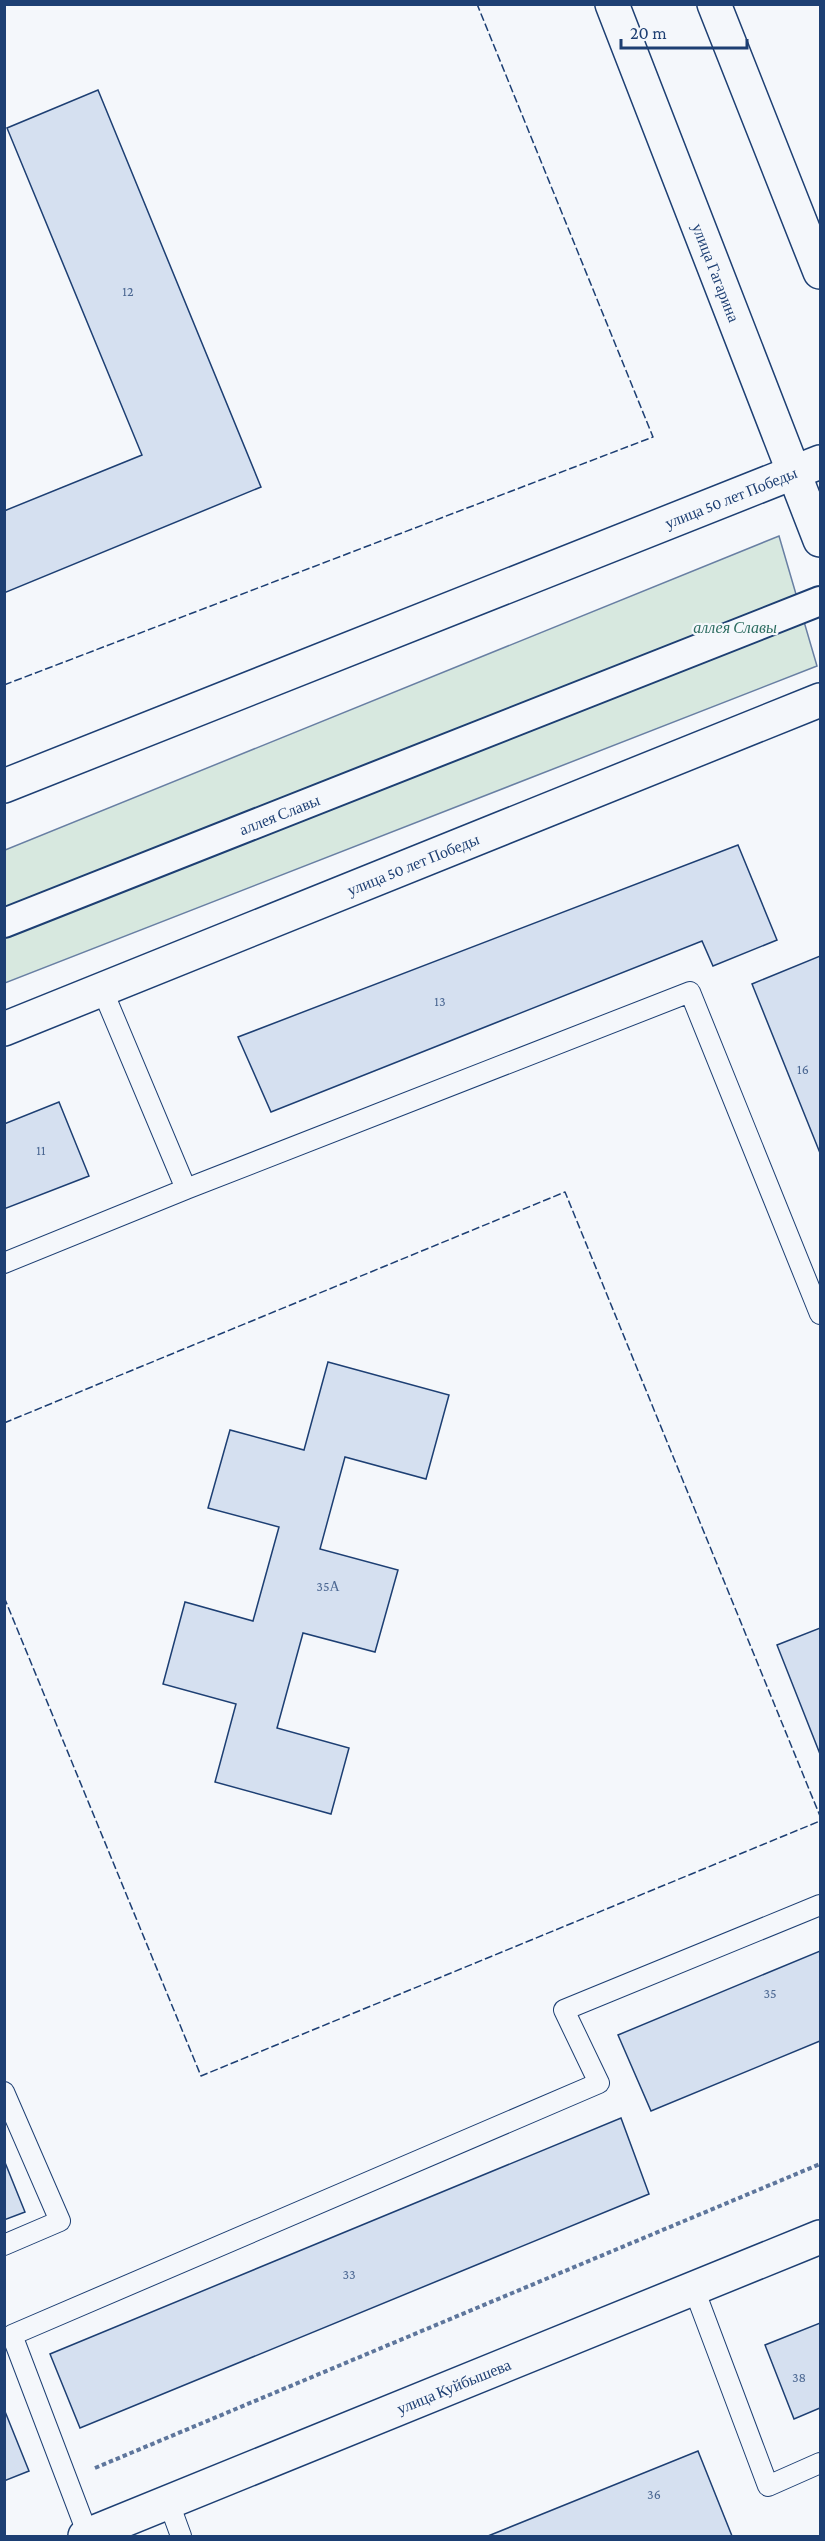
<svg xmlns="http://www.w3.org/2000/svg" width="825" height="2541" font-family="'Crimson Pro',serif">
<rect width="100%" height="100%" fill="#f4f7fb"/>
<!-- park -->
<path fill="#d7e8df" stroke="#687fa3" stroke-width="1.5" d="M779,536L817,666L5,983V850Z"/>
<!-- building -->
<path fill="#d5e0f0" stroke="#1d3f73" stroke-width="1.5" d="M98,90L261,487L4,593V511L142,455L7,128Z
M738,845L777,940L713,966L702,941L271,1112L238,1037Z
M820,956V1153L752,984Z
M59,1102L89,1176L4,1209V1124Z
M328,1362L449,1395L426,1479L345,1457L320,1549L398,1570L375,1652L303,1633L277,1728L349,1748L331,1814L215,1782L236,1704L163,1684L185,1602L253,1621L279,1527L208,1508L230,1430L304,1450Z
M820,1628V1754L777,1645Z
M820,1951V2041L651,2111L618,2035Z
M621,2118L649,2194L80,2428L50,2354Z
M4,2160L25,2212L4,2220Z
M820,2323V2408L794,2419L765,2345Z
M4,2409L29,2471L4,2481Z
M698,2451L732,2536H488Z"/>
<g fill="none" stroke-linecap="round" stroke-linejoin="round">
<defs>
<path id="service" d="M102,989L186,1189L690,992L820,1314
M4,1263L186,1189
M4,2092L60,2221L4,2245
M694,2289L768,2486L820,2463
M169,2503L181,2536
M88,2535L12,2335L599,2083L564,2010L820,1905"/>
<g id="pedestrian">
<path id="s1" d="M4,923L820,601"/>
</g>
<g id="tertiary">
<path id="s2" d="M612,4L820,540"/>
<path d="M714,4L820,272"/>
<path id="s3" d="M4,786L820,462"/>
<path id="s4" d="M4,1029L820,700"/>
</g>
<g id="secondary">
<path id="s5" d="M85,2536L820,2237"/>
</g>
</defs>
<!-- service casing -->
<use href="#service" stroke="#1d3f73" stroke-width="22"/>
<!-- pedestrian casing -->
<use href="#pedestrian" stroke="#1d3f73" stroke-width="32"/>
<!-- tertiary casing -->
<use href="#tertiary" stroke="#1d3f73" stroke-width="36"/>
<!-- secondary casing -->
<use href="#secondary" stroke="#1d3f73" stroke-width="36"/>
<!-- path -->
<path stroke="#5e769c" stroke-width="4" stroke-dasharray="4.5 3" stroke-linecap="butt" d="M95,2468L820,2164"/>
<!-- service -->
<use href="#service" stroke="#f4f7fb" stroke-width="20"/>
<!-- pedestrian -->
<use href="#pedestrian" stroke="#f4f7fb" stroke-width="28"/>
<!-- tertiary -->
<use href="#tertiary" stroke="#f4f7fb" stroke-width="33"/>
<!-- secondary -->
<use href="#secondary" stroke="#f4f7fb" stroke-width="33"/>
<!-- fence -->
<path stroke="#1d3f73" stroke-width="1.5" stroke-dasharray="8 3" stroke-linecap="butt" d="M4,685L653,437L477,4
M4,1423L565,1192L820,1816
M4,1597L201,2076L820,1821"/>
</g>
<g text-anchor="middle" stroke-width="4.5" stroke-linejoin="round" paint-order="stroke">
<!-- number labels -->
<g font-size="14" fill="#4b6792">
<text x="128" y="296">12</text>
<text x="440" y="1006">13</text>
<text x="803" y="1074">16</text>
<text x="41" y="1155">11</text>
<text x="328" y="1591">35А</text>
<text x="770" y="1998">35</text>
<text x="349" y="2279">33</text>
<text x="799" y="2382">38</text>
<text x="654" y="2499">36</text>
</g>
<!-- street labels -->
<g font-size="16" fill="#1d3f73" stroke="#f4f7fb">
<text dy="6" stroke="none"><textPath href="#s2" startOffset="288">улица Гагарина</textPath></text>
<text dy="6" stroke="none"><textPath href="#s3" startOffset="782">улица 50 лет Победы</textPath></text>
<text dy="6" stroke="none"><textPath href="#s1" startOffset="296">аллея Славы</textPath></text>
<text dy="6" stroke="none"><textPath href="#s4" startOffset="441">улица 50 лет Победы</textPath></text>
<text dy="6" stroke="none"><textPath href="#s5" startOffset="398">улица Куйбышева</textPath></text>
</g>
<!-- park labels -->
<g font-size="16" font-style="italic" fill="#2c6c60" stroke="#f4f7fb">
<text x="735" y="633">аллея Славы</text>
</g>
</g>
<!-- border -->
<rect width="825" height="2541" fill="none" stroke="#1d3f73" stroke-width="12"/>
<!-- scale -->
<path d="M621 39v9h126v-9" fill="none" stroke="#1d3f73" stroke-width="3"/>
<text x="630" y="39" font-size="18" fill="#1d3f73" stroke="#f4f7fb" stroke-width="4.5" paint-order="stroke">20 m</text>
</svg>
